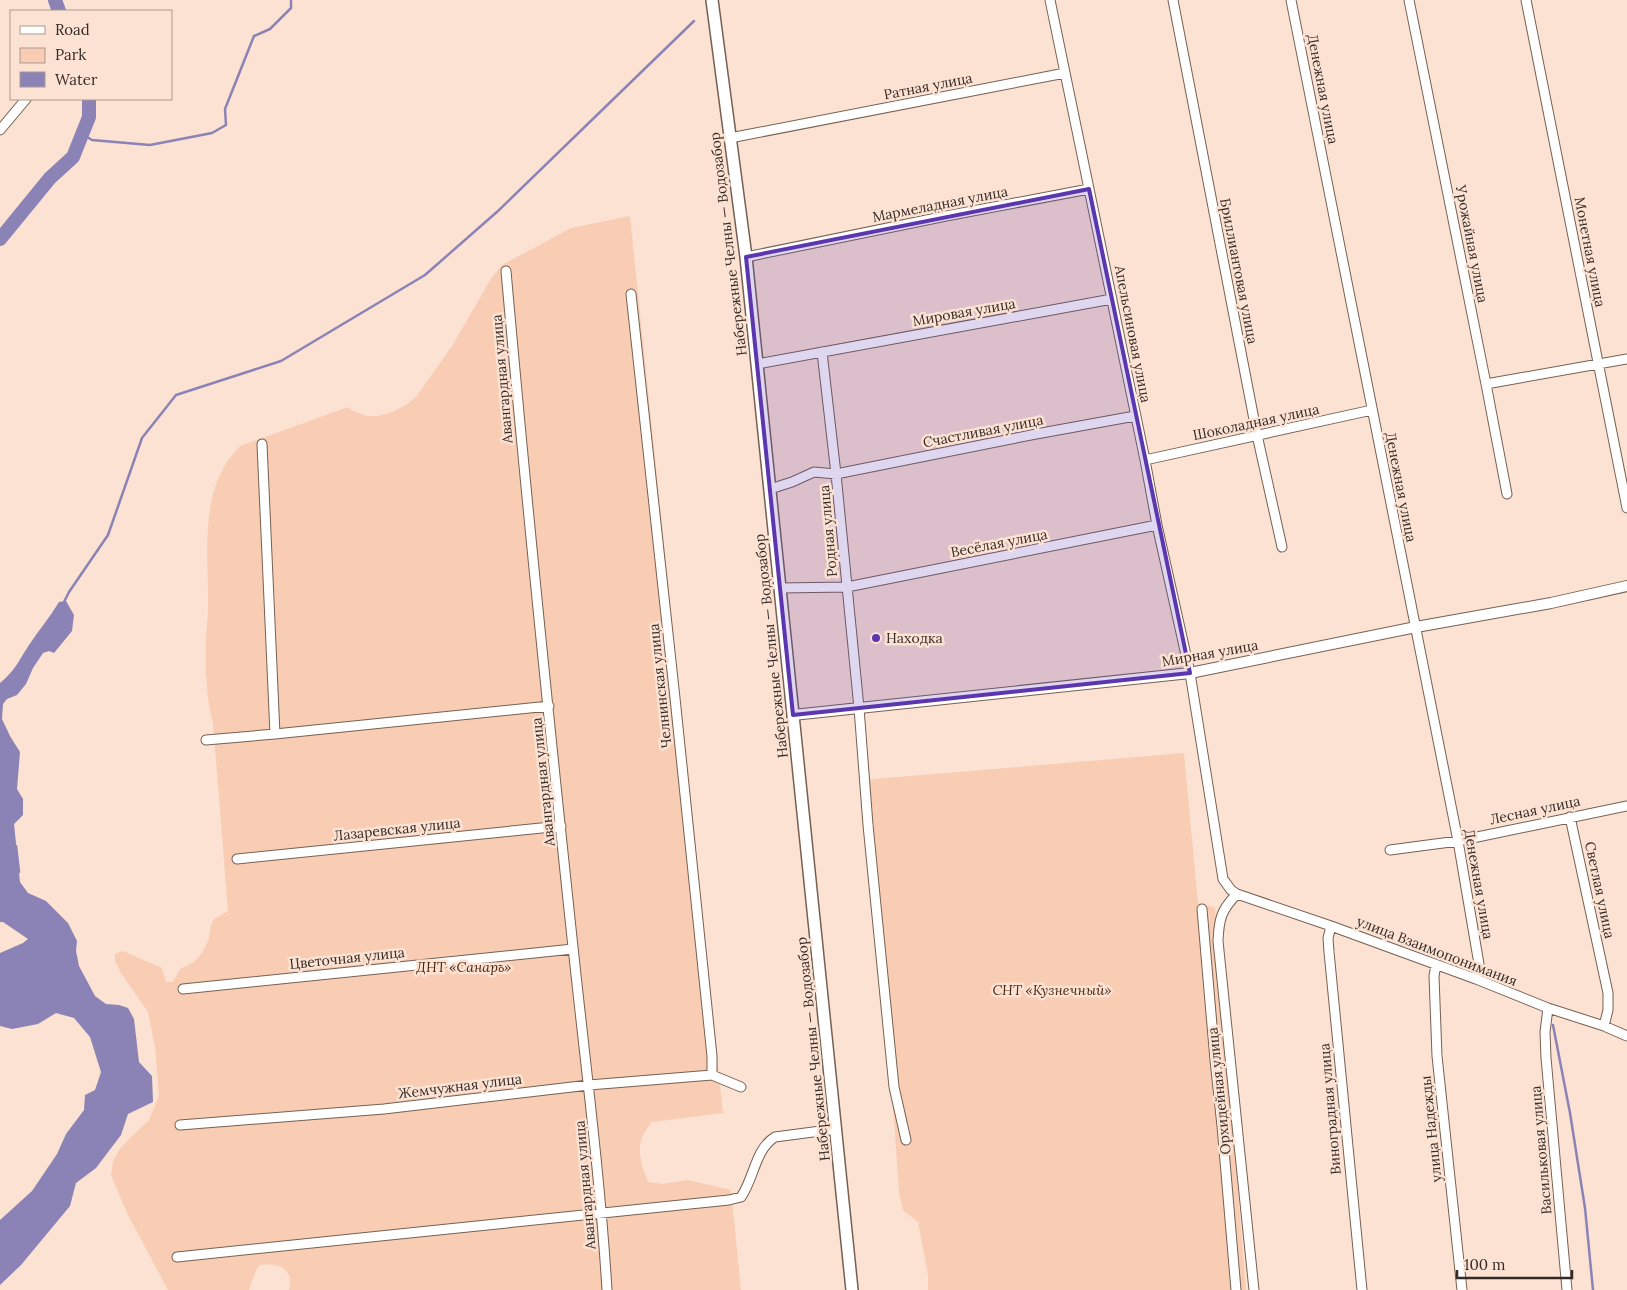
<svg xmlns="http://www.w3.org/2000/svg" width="1627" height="1290" font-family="Lora,serif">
<rect width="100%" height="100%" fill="#fce2d3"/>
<!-- green -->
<path fill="#f8cdb4" d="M630,216L723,1113L652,1122C634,1143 639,1157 648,1182L663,1184L688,1180L731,1190L741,1290H289C294,1268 279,1263 260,1265L256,1270L249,1290H168L127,1213L111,1175L113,1161L119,1150L129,1139L149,1120L159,1096L155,1047L148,1012L121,973L115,961V954L123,951L162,968L166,982H172L174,980L180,969L194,962L202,953L209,939L211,924L214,919L228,911L213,723C206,697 205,666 206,639C206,629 208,619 208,609C209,553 197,490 240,446L348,407L351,410L367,416H378L392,412L406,405L416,397L452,346L492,277L502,265L571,228Z
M1184,753L1198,903L1215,908L1246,1290H928V1275L918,1222L903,1210L899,1192L892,1091L862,780Z"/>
<!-- water -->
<path fill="#8b82b6" d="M66,601L74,615L72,631L54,653L49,651L43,653L33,668L26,684L17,695L7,699L3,704L2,719L10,736L20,752L17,789L23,799V815L14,824L20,882L28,893L46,901L68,923L77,941L76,951L79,966L95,996L106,1004L119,1005L128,1008L134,1019L139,1062L152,1076L153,1102L128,1114L121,1135L96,1168L76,1183L70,1206L21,1265L0,1285V1220L32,1191L57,1154L66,1134L84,1110L85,1095L95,1090L101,1072L90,1037L74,1018L56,1013L38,1024L12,1029L0,1026V953L23,943L28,939L3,922H0V683C15,671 19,660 29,645C39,630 50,617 59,602Z"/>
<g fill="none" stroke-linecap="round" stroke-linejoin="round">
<!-- stream -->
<path stroke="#8b82b6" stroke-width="2.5" d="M82,134L92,140L150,145L212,133L226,125L225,109L254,36L270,29L291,8V0
M63,604L69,592L108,535L142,438L176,395L281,361L425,275L498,211L694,21
M16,846L19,872
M1553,1025L1570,1113L1585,1208L1593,1290"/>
<!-- river -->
<path stroke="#8b82b6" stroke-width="14" d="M55,0L59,11
M0,239L50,178L73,157L89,117V99"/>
<defs>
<path id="minor" d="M1050,0L1145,460L1157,525L1190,673L1223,879L1231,890L1237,894L1331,926L1476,979L1548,1008L1604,1026L1627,1036
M1173,0L1257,435L1282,547
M1291,0L1458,841L1479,964L1476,979
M1409,0L1486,384L1507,494
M1526,0L1627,508
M0,130L26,99
M730,138L1065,73
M746,257L946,216L1089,189
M506,271C526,497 549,722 573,947C585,1061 600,1175 607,1290
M631,294L675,698L712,1056V1075
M822,352L836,474L859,708L868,825L894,1087L906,1140
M757,364L1112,299
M1486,384L1627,359
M262,444L275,734
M1145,460L1372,410
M770,489L792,482L814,472L836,474L1036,434L1135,416
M780,588L847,587L1157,525
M206,740L275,734L549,706
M1570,817L1608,993V1010L1604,1026
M1390,850L1458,841L1627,806
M237,859L561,826
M1237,894C1221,910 1219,919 1218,941L1254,1290
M1202,909L1215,1060L1222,1126L1236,1290
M1331,926L1328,938L1329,952L1362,1290
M1436,965L1434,976L1437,1056L1462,1290
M183,989L573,949
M1548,1008L1545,1032L1546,1058L1567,1290
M180,1125L384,1109L589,1085L712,1075L741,1087
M177,1257L729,1200L741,1197C754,1179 755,1149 775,1137L836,1129"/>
<path id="tertiary" d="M793,715L1190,673L1416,627L1551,603L1627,586"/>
<path id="secondary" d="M712,0L746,257L852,1290"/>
</defs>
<!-- minor casing -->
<use href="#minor" stroke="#766053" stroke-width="11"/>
<!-- tertiary casing -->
<use href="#tertiary" stroke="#766053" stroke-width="12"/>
<!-- secondary casing -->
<use href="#secondary" stroke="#766053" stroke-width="14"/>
<!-- minor -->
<use href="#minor" stroke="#fff" stroke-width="9"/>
<!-- tertiary -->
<use href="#tertiary" stroke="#fff" stroke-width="10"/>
<!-- secondary -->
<use href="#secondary" stroke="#fff" stroke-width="11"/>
</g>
<!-- marked area -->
<path fill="#5c36ae" fill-opacity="0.2" stroke="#5c36ae" stroke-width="4" stroke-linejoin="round" d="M1089,189L1190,673L793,715L746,257Z"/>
<!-- markers -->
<circle fill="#5c36ae" stroke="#fce2d3" stroke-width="2" cx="876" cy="638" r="5"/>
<g text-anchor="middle" stroke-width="5" stroke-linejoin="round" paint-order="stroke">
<!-- street labels -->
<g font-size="14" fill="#352b26" stroke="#fce2d3">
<text transform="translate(928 86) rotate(-11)" y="5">Ратная улица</text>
<text transform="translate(1323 89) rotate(79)" y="5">Денежная улица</text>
<text transform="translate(940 204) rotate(-11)" y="5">Мармеладная улица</text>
<text transform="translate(728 244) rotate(-97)" y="5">Набережные Челны — Водозабор</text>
<text transform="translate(1472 244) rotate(79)" y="5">Урожайная улица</text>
<text transform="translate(1590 252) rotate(79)" y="5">Монетная улица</text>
<text transform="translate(1239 271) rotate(79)" y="5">Бриллиантовая улица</text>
<text transform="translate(964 312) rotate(-10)" y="5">Мировая улица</text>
<text transform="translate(1133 334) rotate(79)" y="5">Апельсиновая улица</text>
<text transform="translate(502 379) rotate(-95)" y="5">Авангардная улица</text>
<text transform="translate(1256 422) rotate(-12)" y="5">Шоколадная улица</text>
<text transform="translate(983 431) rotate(-11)" y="5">Счастливая улица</text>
<text transform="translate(1401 487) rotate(79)" y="5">Денежная улица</text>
<text transform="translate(828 531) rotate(-95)" y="5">Родная улица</text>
<text transform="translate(999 543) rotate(-11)" y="5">Весёлая улица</text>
<text transform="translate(771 646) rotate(-96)" y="5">Набережные Челны — Водозабор</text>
<text transform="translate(1210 653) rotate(-10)" y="5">Мирная улица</text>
<text transform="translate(660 686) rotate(-96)" y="5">Челнинская улица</text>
<text transform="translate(543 782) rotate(-96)" y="5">Авангардная улица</text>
<text transform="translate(1535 810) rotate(-12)" y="5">Лесная улица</text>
<text transform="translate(397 829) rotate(-6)" y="5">Лазаревская улица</text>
<text transform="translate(1479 884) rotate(80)" y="5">Денежная улица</text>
<text transform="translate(1600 890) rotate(78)" y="5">Светлая улица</text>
<text transform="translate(1437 951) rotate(21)" y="5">улица Взаимопонимания</text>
<text transform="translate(347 958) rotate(-6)" y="5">Цветочная улица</text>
<text transform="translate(813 1049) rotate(-96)" y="5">Набережные Челны — Водозабор</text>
<text transform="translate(460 1086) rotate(-7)" y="5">Жемчужная улица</text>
<text transform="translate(1219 1091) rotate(-96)" y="5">Орхидейная улица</text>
<text transform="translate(1330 1109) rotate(-95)" y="5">Виноградная улица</text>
<text transform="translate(1431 1129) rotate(-96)" y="5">улица Надежды</text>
<text transform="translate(1541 1150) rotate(-95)" y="5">Васильковая улица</text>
<text transform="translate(585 1185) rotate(-95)" y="5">Авангардная улица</text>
</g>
<!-- poi labels -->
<g font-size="14" fill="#352b26" stroke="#fce2d3" text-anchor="start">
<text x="886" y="643">Находка</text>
</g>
<!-- park labels -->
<g font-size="14" font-style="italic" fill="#4a270e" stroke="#fce2d3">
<text x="464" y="972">ДНТ «Санаръ»</text>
<text x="1052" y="995">СНТ «Кузнечный»</text>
</g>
</g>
<!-- legend -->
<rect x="10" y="10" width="162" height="90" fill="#fce2d3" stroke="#ac998e"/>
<rect x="20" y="26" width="25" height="8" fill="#ffffff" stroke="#ac998e"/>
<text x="55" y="35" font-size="15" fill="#352b26">Road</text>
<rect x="20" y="48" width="25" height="15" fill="#f8cdb4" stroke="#ac998e"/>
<text x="55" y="60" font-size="15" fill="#352b26">Park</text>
<rect x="20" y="72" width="25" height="15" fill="#8b82b6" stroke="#ac998e"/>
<text x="55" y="85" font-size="15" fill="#352b26">Water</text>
<!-- scale -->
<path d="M1457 1270v8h115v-8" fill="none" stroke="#352b26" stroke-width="2.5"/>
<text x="1464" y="1270" font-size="15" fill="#352b26" stroke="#fce2d3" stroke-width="4" paint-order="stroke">100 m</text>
</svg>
